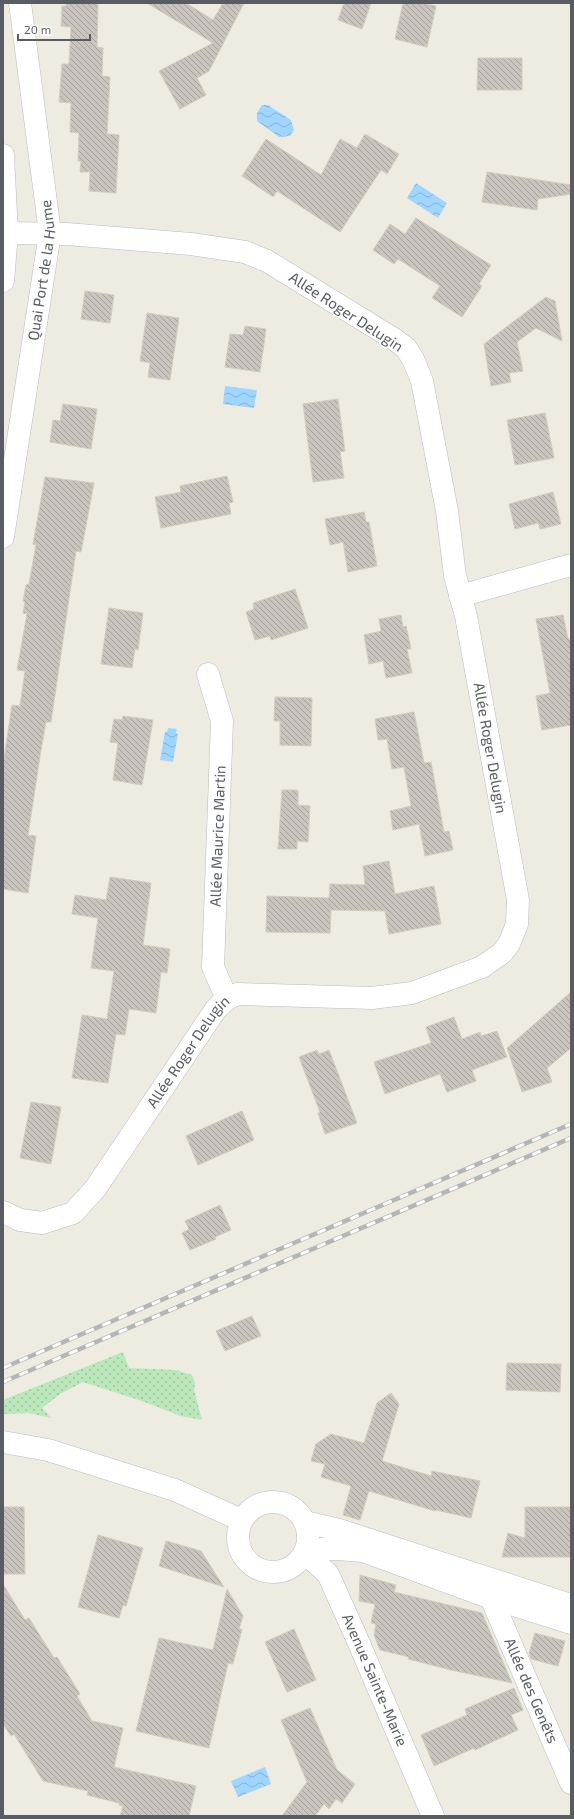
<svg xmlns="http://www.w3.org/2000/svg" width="574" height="1819" font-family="'Exo 2',sans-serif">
<defs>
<pattern id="grass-dots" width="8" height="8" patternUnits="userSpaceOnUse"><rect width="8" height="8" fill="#bae8ba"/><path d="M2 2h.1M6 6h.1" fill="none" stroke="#9abf9b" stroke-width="1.8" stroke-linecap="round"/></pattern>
<pattern id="water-waves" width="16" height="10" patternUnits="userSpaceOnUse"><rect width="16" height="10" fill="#9fd6ff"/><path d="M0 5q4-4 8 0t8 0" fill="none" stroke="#85b1d2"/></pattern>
<pattern id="building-back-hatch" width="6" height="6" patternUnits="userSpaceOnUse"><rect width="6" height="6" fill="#c9c4bd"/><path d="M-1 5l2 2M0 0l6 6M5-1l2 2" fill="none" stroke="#a6a29d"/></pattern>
</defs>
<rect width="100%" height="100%" fill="#eeebe0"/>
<!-- grass -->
<path fill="url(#grass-dots)" d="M123,1352L129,1368L176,1370L192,1375L195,1383L194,1390L202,1420L181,1416L139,1400L83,1382L60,1394L42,1408L51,1418L29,1413L3,1414V1400Z"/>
<!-- water -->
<path fill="url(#water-waves)" d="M262,105H268L291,120L294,130L290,136L279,137L257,121V113Z
M416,183L447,203L438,218L407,198Z
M225,386L257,390L254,408L223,404Z
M168,728L177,729L176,733L178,734L173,762L160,760L165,732H167Z
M265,1767L271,1784L238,1797L231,1781Z"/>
<!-- building -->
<path fill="url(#building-back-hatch)" stroke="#d3ccbe" d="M66,3H98L97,47L103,48L102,76L110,77L107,134L119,135L116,193L89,191L90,172H80L81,161H78L79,133L70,132L71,103L59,102L62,64H69L71,27L61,26L62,6H66Z
M147,3H186L213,20L223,3H244L209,71L197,78L206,95L180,109L159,71L213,43Z
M344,3H371L362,29L338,20Z
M403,3H422L436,6L427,47L395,39Z
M478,58H522V90H477Z
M365,134L399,154L387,174L381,170L340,232L277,191L273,197L242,176L266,139L321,175L340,139L357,148Z
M487,172L571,185V194L538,199L537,210L482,202Z
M416,218L491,265L479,284L482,286L462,317L432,298L440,286L398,259L394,264L373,250L390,224L405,234Z
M85,291L114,295L110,323L81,319Z
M546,297L555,301L562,341L536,328L517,342L523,371L509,373L511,382L491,386L484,344Z
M147,313L179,318L170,380L148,377L150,363L140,361Z
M245,326L266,329L260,372L225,367L230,334L243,335Z
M338,399L345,451L340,452L344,478L313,482L303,404Z
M63,404L97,409L91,449L50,442L53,420L60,421Z
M545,413L554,458L515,465L507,420Z
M227,476L233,502L229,503L231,514L161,528L155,497L181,492L180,486Z
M45,477L94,483L81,552L76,551L51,722H46L41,750L28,835L36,836L28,893L3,889V765L12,705L20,706L25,671L17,670L27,614L23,613L25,602L23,601L26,585L29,584L36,545L33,544Z
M553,492L561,524L540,529L538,523L515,529L509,504Z
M364,512L366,522H369L377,566L348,572L343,542L330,545L325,519Z
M295,589L308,628L271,640L270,636L255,640L246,612L254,609L253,603Z
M109,608L143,613L138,650L135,649L132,668L101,664Z
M401,615L403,627L406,626L411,649H407L412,673L386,678L383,661L369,664L364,635L381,631L379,619Z
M563,615L568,639H571V725L542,730L536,696L550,693L536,619Z
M275,697L312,698L311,746L280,745V721H274Z
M414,712L424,763L431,762L444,832L449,831L453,850L425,856L419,824L393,830L390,811L411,806L404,767L392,769L387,739L378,740L375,719Z
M123,716L153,720L142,785L113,780L118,743L110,742L114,719L122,720Z
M282,790H298V805L310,806L308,842L297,841V849H278Z
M389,861L395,894L434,886L441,924L389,934L385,911L331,910L330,933L266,932L267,896L329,898L330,884L365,885L363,866Z
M110,877L151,883L143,945L170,949L167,973L161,972L156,1013L129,1009L125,1035L116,1034L108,1083L72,1078L82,1015L107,1019L114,971L91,968L98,918L72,914L75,895L106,900Z
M571,992V1048L547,1068L552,1082L522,1092L507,1048Z
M454,1017L462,1039L480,1032L481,1036L497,1031L507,1057L472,1070L476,1081L447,1092L440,1074L385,1094L374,1062L431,1043L426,1027Z
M317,1050L319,1054L329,1050L357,1123L325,1134L318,1113L320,1112L299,1057Z
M31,1102L61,1107L51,1164L20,1158Z
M242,1111L254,1140L198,1165L186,1136Z
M220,1205L231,1230L215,1237L216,1239L190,1250L182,1233L189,1229L185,1221Z
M252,1316L261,1336L225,1351L216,1331Z
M507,1363L561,1364L560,1392L506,1390Z
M391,1393L399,1404L382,1461L431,1476L432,1471L480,1481L471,1518L436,1510L435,1511L369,1491L360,1520L343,1515L351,1486L321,1477L325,1464L311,1461L316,1444L331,1434L364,1443L377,1403Z
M3,1507H24L25,1574H3Z
M525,1507H571V1557H502L508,1533L525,1538Z
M98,1535L143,1548L126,1606L123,1605L119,1618L78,1607Z
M166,1541L201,1551L224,1587L159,1566Z
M360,1575L396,1585L394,1592L482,1613L512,1683L451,1670L408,1659L409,1657L380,1650L374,1635L376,1624L371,1623L375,1604L359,1601Z
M3,1584L25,1620L29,1618L54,1658L57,1657L80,1694L77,1696L92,1721L123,1728L114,1767L196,1786L189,1816H120L123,1806L119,1805V1803L87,1795L88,1791L43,1781L14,1734L11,1736L3,1724Z
M227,1589L243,1616L239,1629H242L233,1664L228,1663L209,1748L136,1731L159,1638L213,1650Z
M294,1629L316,1680L287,1692L265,1642Z
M535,1633L565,1641L558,1666L531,1659L529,1653Z
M514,1688L523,1710L511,1715L518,1730L475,1750L474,1748L434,1766L421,1735L467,1715L465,1709Z
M310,1708L337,1770L355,1784L342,1803L336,1799L329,1809L324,1804L315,1816H282L307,1782L281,1720Z"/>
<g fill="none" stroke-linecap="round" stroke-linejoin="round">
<defs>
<g id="street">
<path d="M3,155L7,233L3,281"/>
<path id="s1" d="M3,537L50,233L20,3"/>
<path d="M460,596L571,565"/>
<path d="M208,674L222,721L213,967L227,999"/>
<path id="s2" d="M3,1212L20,1220L42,1223L73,1213L95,1189L216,1009L227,999L237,994L372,998L412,993L482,967L502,953L509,944L517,924L518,900L466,616L455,576L447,511L422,381L413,359L406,348L394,339L267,261L245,252L191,244L67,234L7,233"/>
<path id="s3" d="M305,1553L328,1574L358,1641L433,1816"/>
<path id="s4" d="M491,1598L571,1783"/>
</g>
<path id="secondary" d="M3,1442L48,1450L175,1490L241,1520
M238 1537a35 35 0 1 1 70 0a35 35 0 1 1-70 0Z
M305,1522L339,1530L571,1605
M306,1549H338L363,1551L491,1598L571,1623"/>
</defs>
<!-- street casing -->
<use href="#street" stroke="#b8bbc1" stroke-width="23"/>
<!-- secondary casing -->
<use href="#secondary" stroke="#b9bdc4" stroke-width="23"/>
<!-- street -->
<use href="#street" stroke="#fff" stroke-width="22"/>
<!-- secondary -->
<use href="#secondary" stroke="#fff" stroke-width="22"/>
<defs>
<path id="rail" d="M3,1368L571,1124
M3,1382L571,1138"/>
</defs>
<!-- rail casing -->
<use href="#rail" stroke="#b4b5b6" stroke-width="4.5"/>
<!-- rail -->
<use href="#rail" stroke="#fff" stroke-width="3" stroke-dasharray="9" stroke-linecap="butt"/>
</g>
<g text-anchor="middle" stroke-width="3" stroke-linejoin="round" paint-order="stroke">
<!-- street labels -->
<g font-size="15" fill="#595d63" stroke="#fff">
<text dy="5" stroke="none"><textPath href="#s1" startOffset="270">Quai Port de la Hume</textPath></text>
<text transform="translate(346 312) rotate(33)" y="5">Allée Roger Delugin</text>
<text transform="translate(490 748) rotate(80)" y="5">Allée Roger Delugin</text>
<text transform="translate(218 836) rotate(-88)" y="5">Allée Maurice Martin</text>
<text dy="5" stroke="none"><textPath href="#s2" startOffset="272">Allée Roger Delugin</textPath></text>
<text dy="5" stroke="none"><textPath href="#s3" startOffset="147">Avenue Sainte-Marie</textPath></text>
<text dy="5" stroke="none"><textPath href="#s4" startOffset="101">Allée des Genêts</textPath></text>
</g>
</g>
<!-- border -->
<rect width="574" height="1819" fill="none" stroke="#595d63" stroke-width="8"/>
<!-- scale -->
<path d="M18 34v6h72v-6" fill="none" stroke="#595d63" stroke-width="2"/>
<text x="24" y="34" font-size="12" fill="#595d63" stroke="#ffffff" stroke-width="3" paint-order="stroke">20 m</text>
</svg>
